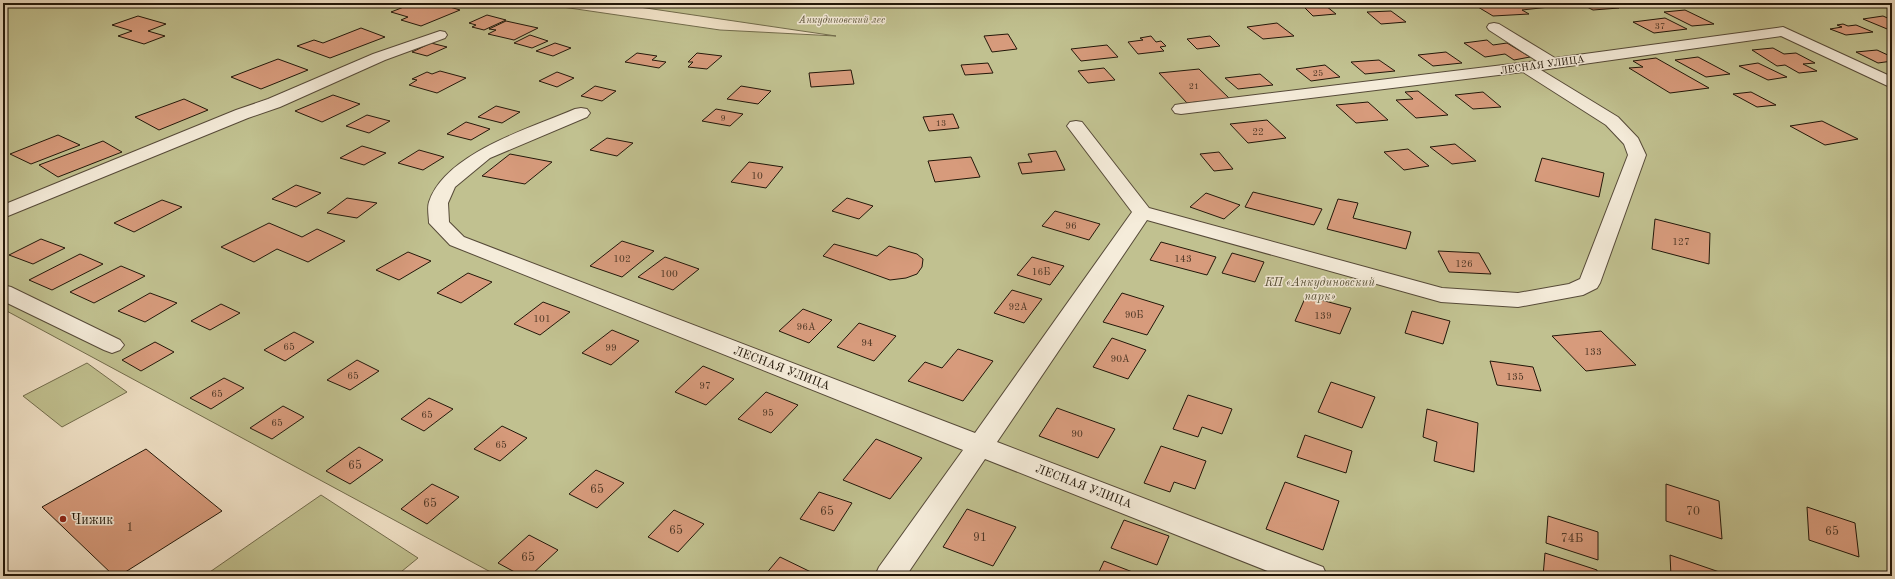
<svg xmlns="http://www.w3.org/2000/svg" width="1895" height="579" font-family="'Old Standard TT',serif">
<rect width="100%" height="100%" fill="#f0e1c6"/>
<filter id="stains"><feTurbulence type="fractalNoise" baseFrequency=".005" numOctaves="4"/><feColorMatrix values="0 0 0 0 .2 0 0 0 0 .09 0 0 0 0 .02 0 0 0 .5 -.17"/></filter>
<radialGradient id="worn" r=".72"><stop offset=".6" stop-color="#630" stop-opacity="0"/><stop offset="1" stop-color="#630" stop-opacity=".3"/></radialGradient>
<!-- green -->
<path fill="#c1c190" stroke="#726c4c" d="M3,3H535L720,30L836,36L612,3H1892V576H498L3,309Z
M87,363L127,392L62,427L23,396Z
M321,495L418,558L396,576H204Z"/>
<!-- building -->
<path fill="#d79b7c" stroke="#221709" d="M414,3H436L460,10L421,26L401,20L408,17L391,12Z
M1484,3H1565L1568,5L1522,10L1529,14L1493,16L1478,7L1488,6Z
M1579,3H1610L1619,8L1593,10Z
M1326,6L1336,14L1313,16L1304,7Z
M1685,10L1714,24L1692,26L1664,12Z
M1391,11L1406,22L1381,24L1367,12Z
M487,15L506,20L484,30L472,27L476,25L469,23Z
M138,16L166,24L148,31L165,36L144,44L118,36L132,31L112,25Z
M1883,16L1892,20V31L1863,19Z
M1665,18L1687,29L1654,33L1633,22Z
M506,21L538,28L514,40L488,34L496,30L489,29Z
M1277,23L1294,36L1263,39L1247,27Z
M1843,24L1848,26L1856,25L1873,32L1846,35L1830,29L1842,27L1837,25Z
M361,28L385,37L330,58L297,46L314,40L323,43Z
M1008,34L1017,49L992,52L984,36Z
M530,35L548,41L532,48L514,43Z
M1151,36L1156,42L1161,41L1166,46L1160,47L1164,51L1138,54L1128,42L1143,40L1140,38Z
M1210,36L1220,46L1197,49L1187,39Z
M1487,40L1493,45L1507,43L1530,57L1514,60L1505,54L1485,57L1464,43Z
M431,43L447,47L427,56L412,52Z
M555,43L571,48L553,56L536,51Z
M1107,45L1118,57L1081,61L1071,49Z
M1773,48L1784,54L1796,53L1815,63L1803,64L1817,71L1799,73L1785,65L1777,66L1752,50Z
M1877,50L1892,57V61L1878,63L1856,52Z
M1446,52L1462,63L1433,66L1418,55Z
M637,53L657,56L652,60L666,62L659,68L625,62Z
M697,53L722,56L707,69L688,67L693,62H688Z
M1698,57L1730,74L1706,77L1675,60Z
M1656,58L1709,88L1670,93L1629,68L1643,67L1633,61Z
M278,59L308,70L261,89L231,77Z
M1379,60L1395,71L1365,74L1351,62Z
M988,63L993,73L965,75L961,65Z
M1758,63L1787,77L1768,80L1739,66Z
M1325,65L1340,77L1311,81L1296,69Z
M1104,68L1115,80L1088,83L1078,71Z
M1199,69L1230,99L1187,103L1159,73Z
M851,70L854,84L811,87L809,73Z
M440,71L466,78L437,93L409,85L417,80L412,79L427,72L432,74Z
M557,72L574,78L557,87L539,81Z
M1260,74L1273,85L1238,89L1225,78Z
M595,86L616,91L602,101L581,96Z
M741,86L771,91L758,104L727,99Z
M1418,91L1448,115L1416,118L1396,100L1413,99L1405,92Z
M1483,92L1501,107L1473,109L1455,95Z
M1751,92L1776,105L1757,107L1733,94Z
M333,95L360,104L322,122L295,111Z
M184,99L208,110L159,130L135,117Z
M1368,102L1388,120L1356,123L1336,105Z
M496,106L520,112L502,123L478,117Z
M716,109L743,114L730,126L702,121Z
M953,114L959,128L929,131L923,117Z
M367,115L390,121L369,133L346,126Z
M1267,120L1286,138L1248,143L1230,124Z
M1822,121L1858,139L1825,145L1790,126Z
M466,122L490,129L471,140L447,134Z
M58,135L80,145L31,164L10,154Z
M607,138L633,143L617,156L590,150Z
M103,141L122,152L58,177L39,165Z
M1455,144L1476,161L1452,164L1430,147Z
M362,146L386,153L364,165L340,158Z
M1408,149L1429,166L1404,170L1384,152Z
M419,150L444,157L423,170L398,163Z
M1056,151L1065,170L1022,174L1018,163L1032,162L1028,154Z
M1219,152L1233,169L1214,171L1200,154Z
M510,154L552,162L525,184L482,176Z
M971,157L980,177L935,182L928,161Z
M1542,158L1604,173L1599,197L1535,181Z
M749,162L783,167L766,188L731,182Z
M296,185L321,193L296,207L272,199Z
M1253,192L1322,209L1314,225L1245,207Z
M1206,193L1240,205L1224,219L1190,207Z
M347,198L377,203L357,218L327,213Z
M847,198L873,206L859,219L832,211Z
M1338,199L1358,203L1353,218L1411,232L1406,249L1327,229Z
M162,200L182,207L134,232L114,223Z
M1055,211L1100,224L1089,240L1042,226Z
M1655,219L1710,233L1709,264L1652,249Z
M269,223L302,237L317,229L345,241L308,262L277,249L254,262L221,247Z
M41,239L65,248L33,264L9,255Z
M622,241L654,251L622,277L590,266Z
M1161,242L1216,257L1207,275L1150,260Z
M834,244L877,256L889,246L917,254L923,259L922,267L917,274L906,278L890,280L823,256Z
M1438,251L1479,253L1491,274L1449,272Z
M408,252L431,261L399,280L376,270Z
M1232,253L1264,262L1255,282L1222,273Z
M80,254L103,264L52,290L29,280Z
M665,257L699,269L673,290L638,277Z
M1032,257L1064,266L1050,285L1017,275Z
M121,266L145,276L94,303L70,292Z
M468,273L492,282L461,303L437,293Z
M1012,290L1042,299L1024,323L994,313Z
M150,293L177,303L145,322L118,311Z
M1122,293L1164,306L1147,335L1103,322Z
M1306,296L1351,308L1340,334L1295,321Z
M543,302L570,312L540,335L514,324Z
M221,304L240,313L210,330L191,321Z
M803,309L832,320L809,343L779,331Z
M1412,311L1450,321L1443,344L1405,333Z
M859,323L896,336L874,361L837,347Z
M612,330L639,341L611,365L582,353Z
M1601,331L1636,365L1586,371L1552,336Z
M294,332L314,342L285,361L264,350Z
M1112,338L1146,350L1128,379L1093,367Z
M155,342L174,352L141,371L122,360Z
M958,349L993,361L963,401L908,381L925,362L942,368Z
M357,360L379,371L350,390L327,380Z
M1490,361L1533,367L1541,391L1497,385Z
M703,366L734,379L706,405L675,392Z
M224,378L244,388L211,409L190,398Z
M1331,382L1375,397L1362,428L1318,412Z
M766,392L798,405L771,433L738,419Z
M1188,395L1232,409L1222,434L1202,427L1198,437L1173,429Z
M429,398L453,409L424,431L401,419Z
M283,406L304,417L272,439L250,428Z
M1057,408L1115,429L1098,458L1039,436Z
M1427,409L1478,423L1474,472L1434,461L1437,442L1423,437Z
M502,426L527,438L500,461L474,449Z
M1305,435L1352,451L1346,473L1297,457Z
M876,439L922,458L890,499L843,480Z
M1161,446L1206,461L1195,489L1174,482L1170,492L1144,483Z
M359,447L383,460L350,484L326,471Z
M146,449L222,511L119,576H114L42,507Z
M596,470L624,483L597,508L569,494Z
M1285,482L1339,501L1323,550L1266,529Z
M432,484L459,497L427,524L401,509Z
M1666,484L1719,501L1722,539L1666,521Z
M819,492L852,503L834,531L800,519Z
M1807,507L1855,523L1859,557L1809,540Z
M967,509L1016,527L993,566L943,547Z
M674,510L704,524L678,552L648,537Z
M1548,516L1598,532V560L1546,543Z
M1124,520L1169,536L1157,565L1111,548Z
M529,535L558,550L530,576H522L498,563Z
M1545,553L1597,570V576H1543Z
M1670,555L1731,576H1671Z
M780,557L813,573L811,576H764Z
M1104,561L1143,576H1097Z"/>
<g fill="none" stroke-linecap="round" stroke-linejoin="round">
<defs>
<path id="minor" d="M1494,23L1499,24L1555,58L1783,27L1892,77V88L1781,36L1541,70L1618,117L1638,138L1646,155L1600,283L1597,288L1583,295L1518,307L1441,302L1147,220L997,442L1323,567L1327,576H1280L985,459L906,576H875L879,567L963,450L450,245L429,223C429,217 427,208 429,202C445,153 531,128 575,109L581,108L587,109L590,113L587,117L490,158L455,187L448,203L449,222L464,237L975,433L1132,212L1070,130L1067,126L1070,122L1076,121L1082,122L1149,208L1442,288L1518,293L1569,284L1580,279L1628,155L1624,144L1606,125L1523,72L1181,114L1175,113L1172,109L1175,105L1181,104L1537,61L1489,30L1487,27L1489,24Z
M440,31L445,32L447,35L445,38L385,60L280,107L248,118L3,218V205L236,110L268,99L373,54Z
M3,285L11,287L120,340L124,345L120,350L112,353L104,350L3,301Z"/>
</defs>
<!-- minor casing -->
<use href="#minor" stroke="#564a38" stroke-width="2"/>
<!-- minor -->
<use href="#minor" fill="#f5ecda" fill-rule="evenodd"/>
</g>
<!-- markers -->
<circle fill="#8f2418" stroke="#f5ecda" stroke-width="1.5" cx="63" cy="519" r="4"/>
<g text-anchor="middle" stroke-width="3" stroke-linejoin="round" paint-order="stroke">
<!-- far-number labels -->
<g font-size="9" fill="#4f3826">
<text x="1660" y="29">37</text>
<text x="1318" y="76">25</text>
<text x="1194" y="89">21</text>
<text x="723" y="121">9</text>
<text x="941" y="126">13</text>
</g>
<!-- far-park labels -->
<g font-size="10" font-style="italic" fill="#5a5238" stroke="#f5ecda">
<text x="842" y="23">Анкудиновский лес</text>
</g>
<!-- far-street labels -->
<g font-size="10" fill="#221709" stroke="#f5ecda">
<text transform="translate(1542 64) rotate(-8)" y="4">ЛЕСНАЯ УЛИЦА</text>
</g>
<!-- number labels -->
<g font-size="10" fill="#4f3826">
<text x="1258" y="135">22</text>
<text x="757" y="179">10</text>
<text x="1071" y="229">96</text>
<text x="1681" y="245">127</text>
<text x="622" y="262">102</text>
<text x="1183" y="262">143</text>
<text x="1464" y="267">126</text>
<text x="1041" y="275">16Б</text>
<text x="669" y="277">100</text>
<text x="1018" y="310">92А</text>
<text x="1134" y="318">90Б</text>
<text x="1323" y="319">139</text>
<text x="542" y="322">101</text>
<text x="806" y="330">96А</text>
<text x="867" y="346">94</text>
<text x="289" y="350">65</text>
<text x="611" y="351">99</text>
<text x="1593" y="355">133</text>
<text x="1120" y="362">90А</text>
<text x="353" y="379">65</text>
<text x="1515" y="380">135</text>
<text x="705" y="389">97</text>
<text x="217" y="397">65</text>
<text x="768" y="416">95</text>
<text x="427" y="418">65</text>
<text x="277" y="426">65</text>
<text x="1077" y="437">90</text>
<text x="501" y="448">65</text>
</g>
<!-- park labels -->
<g font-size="12" font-style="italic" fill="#5a5238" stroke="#f5ecda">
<text x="1320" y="286">КП «Анкудиновский<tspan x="1320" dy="14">парк»</tspan></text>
</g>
<!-- street labels -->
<g font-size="12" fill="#221709" stroke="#f5ecda">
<text transform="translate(782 368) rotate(21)" y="4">ЛЕСНАЯ УЛИЦА</text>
<text transform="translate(1084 486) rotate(21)" y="4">ЛЕСНАЯ УЛИЦА</text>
</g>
<!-- near-number labels -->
<g font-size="12" fill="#4f3826">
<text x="355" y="469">65</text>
<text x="597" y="493">65</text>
<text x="430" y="507">65</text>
<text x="827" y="515">65</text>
<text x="1693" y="515">70</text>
<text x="130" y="531">1</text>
<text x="676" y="534">65</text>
<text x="1832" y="535">65</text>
<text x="980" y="541">91</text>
<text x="1572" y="542">74Б</text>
<text x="528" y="561">65</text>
</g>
<!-- near-poi labels -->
<g font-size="14" fill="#221709" stroke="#f5ecda" text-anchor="start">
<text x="71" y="524">Чижик</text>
</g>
</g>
<!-- margin -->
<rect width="1895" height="579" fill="none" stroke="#f0e1c6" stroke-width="16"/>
<rect x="4" y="4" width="1887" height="571" fill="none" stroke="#221709" stroke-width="2"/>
<rect x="8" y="8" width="1879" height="563" fill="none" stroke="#221709"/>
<rect width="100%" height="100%" filter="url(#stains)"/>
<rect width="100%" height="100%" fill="url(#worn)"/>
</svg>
